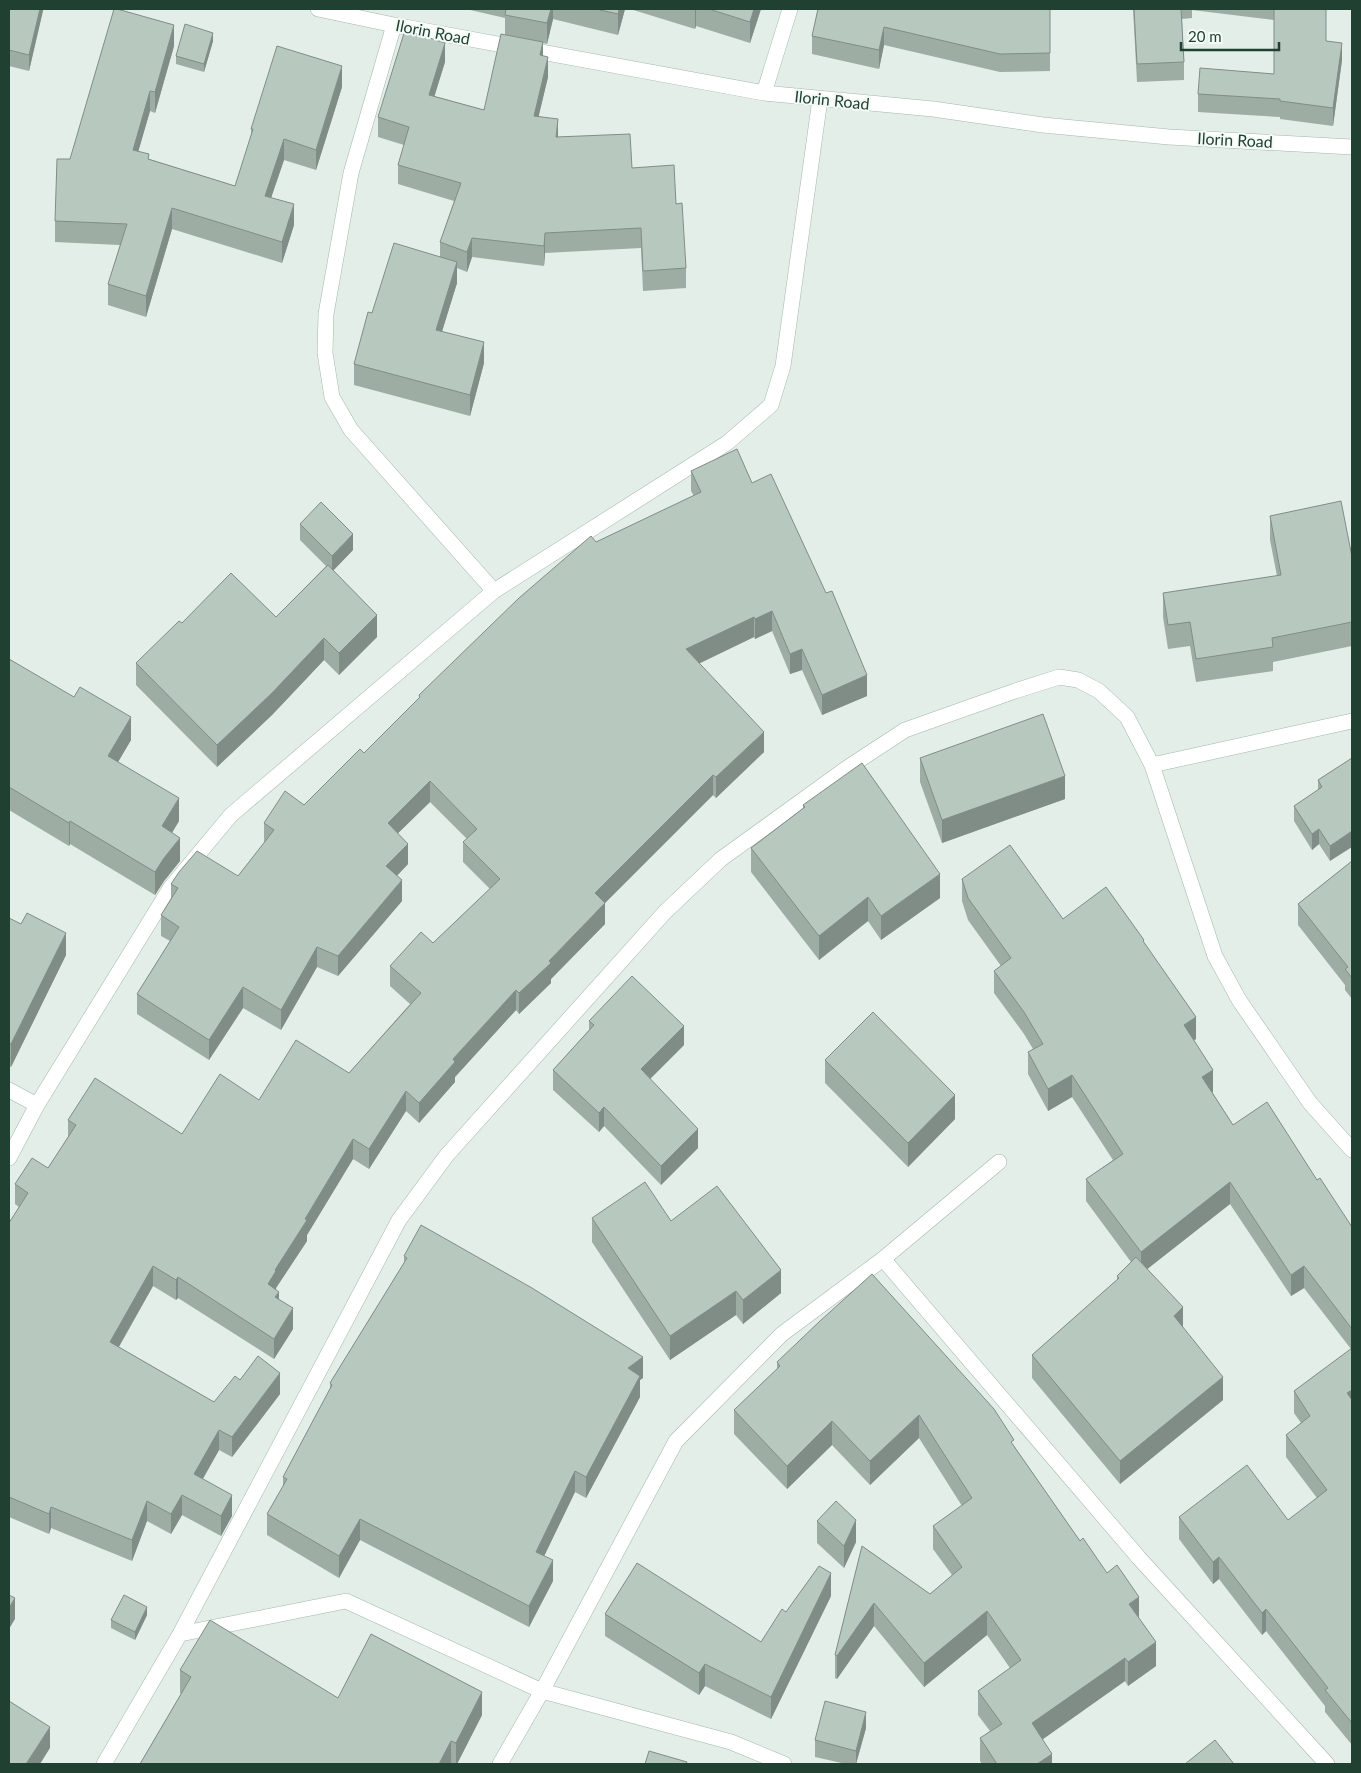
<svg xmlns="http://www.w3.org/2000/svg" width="1361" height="1773" font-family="Lato,sans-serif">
<rect width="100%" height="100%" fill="#e2eee7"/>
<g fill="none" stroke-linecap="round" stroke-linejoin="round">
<defs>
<path id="street" d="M318,9L394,25L764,93L933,109L1043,125L1169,137L1352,147
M394,25L351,173L326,314L325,353L332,397L351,430L494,591
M764,93L790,9
M1152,765L1352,721
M9,1090L37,1105
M9,1158L37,1105L171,887L231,815L494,591L727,443L771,405L783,366L820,99
M883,1259L1139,1558L1327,1764
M180,1634L346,1601L542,1691L731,1742L784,1764
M104,1764L180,1634L399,1220L447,1155L665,912L721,859L847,768L905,730L1015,691L1059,677L1078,680L1099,691L1127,717L1152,765L1215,956L1239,1000L1310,1103L1352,1150
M500,1764L542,1691L676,1441L782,1334L883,1259L999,1162"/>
</defs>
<!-- street casing -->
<use href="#street" stroke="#a4b7ad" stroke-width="16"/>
<!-- street -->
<use href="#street" stroke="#fff" stroke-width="15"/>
</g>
<!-- wall -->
<path fill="#9dada4" d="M9,9H43L29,71L9,66Z
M466,9H625L618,35L553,19L547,44L543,43V56L548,77L538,117L558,137L632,168L676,204L686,268V288L643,291L641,248L545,253L544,266L472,257L467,272L457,268V283L442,331L484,363L470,416L354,385V364L372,313L440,257V242L454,201L398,184V165L404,145L378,137V117L445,62L434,96L484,110L505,35V18Z
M630,9H761L750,43L696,26L695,29Z
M818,9H1050V71L1000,72L884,45L879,69L812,54V36Z
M1133,9H1326V41L1342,60L1333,126L1280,119V117L1198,112V94L1274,74V20L1192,10V18L1182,19L1184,62V80L1137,82Z
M213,41L204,72L176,64V56Z
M174,46L155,113L150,111L138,151L149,159L235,186L251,138V129L342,87L316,170L284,160L271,197L294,225L282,263L172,229L146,317L108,305V284L120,245L55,242V221L70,159Z
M691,471L752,483L867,696L822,715L802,670L790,674L772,631L755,639L754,637L699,663L764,752L716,798L713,795L605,903V924L551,979V983L519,1014L516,1010L455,1077V1082L419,1123L406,1111L369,1169L353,1159L307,1235V1241L276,1288L279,1300L293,1329L274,1359L178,1298L176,1300L153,1286L119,1347L214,1402L240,1380L280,1394L232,1457L219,1450L203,1479L232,1516L221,1536L182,1515L171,1534L147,1521L132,1561L51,1528L49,1534L9,1517V1223L19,1207L15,1204V1184L48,1168L68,1137V1120L182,1134L259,1100L349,1073L410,1004L390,986V966L433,943L490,889L463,862V842L467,839L430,802L398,833L408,864L397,876L402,901L338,976L317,967L281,1030L243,1008L209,1060L137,1014V994L170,941L161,936V915L171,898V884L238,876L264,843V823L304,805L364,753L419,698V695L596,542L694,496L691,491Z
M1270,516L1352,557V646L1273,662V671L1196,682L1190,646L1168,649L1163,617V593L1277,576L1270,540Z
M300,524L353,550L333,570L377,637L339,675L324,660L272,715L217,767L136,685V663L182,623L276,617L326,566L300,540Z
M9,659L131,740L118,762L179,821L172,833L180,861L164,881L155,895L70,844L69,846L9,810Z
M920,758L1065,799L942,843L920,782Z
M1352,758L1330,861L1319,844L1312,850L1294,821V806L1318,790V780Z
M803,805L940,898L881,940L868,921L819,960L751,872V848L803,808Z
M1352,861V999L1345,990V985L1298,925V904Z
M962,879L1063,919L1144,944L1196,1039L1194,1040L1213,1092H1212L1233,1125L1317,1180L1352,1227V1745L1325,1712V1706L1266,1631L1262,1635L1219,1579L1213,1584L1179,1539V1517L1288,1520L1317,1498L1286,1457V1435L1301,1423L1294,1413V1391L1351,1349L1304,1288L1291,1296L1230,1204L1147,1269L1183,1328L1223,1400L1120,1484L1032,1378V1355L1117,1280V1276L1131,1262L1086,1201V1179L1113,1160L1072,1097L1048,1111L1028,1074V1052L1033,1049L1024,1034L994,993V971L1001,966L968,920L962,901Z
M9,918L66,955L11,1067L9,1066Z
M589,1021L684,1045L650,1079L698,1148L661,1185L604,1126L599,1132L553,1090V1070L589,1030Z
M825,1060L955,1119L908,1167L825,1083Z
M592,1218L671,1221L781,1293L743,1324L736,1315L670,1360L592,1242Z
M404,1256L643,1378L640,1380V1397L586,1498L575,1492L544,1556L553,1581L529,1627L360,1540L339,1578L267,1535V1514L283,1487V1477L330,1390V1383L404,1263Z
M777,1362L1014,1446L1080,1541L1139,1618L1156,1666L1128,1686L1125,1681L1042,1739L1052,1764H982L980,1761V1738L990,1731L978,1715V1691L1010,1668L987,1635L924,1687L874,1626L837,1679L835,1678V1655L862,1546L930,1594L952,1575L933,1549V1526L962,1506L919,1438L870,1485L832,1445L787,1489L734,1434V1410L777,1369Z
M817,1521L856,1542L844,1568L817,1543Z
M831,1596L771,1719L705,1686L699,1695L605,1636V1614L761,1642L786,1612Z
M147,1615L135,1640L111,1628V1620Z
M180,1670L338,1698L482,1715L457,1764H140L181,1694L180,1693Z
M866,1728L856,1764H846L815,1757V1740Z"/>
<!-- shaded-wall -->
<path fill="#808d86" d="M40,9H43V11L29,71V55Z
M551,9H553V19L547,44V23Z
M619,9H625L618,35V14Z
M695,9H696V26L695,29Z
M754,9H761L750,43V22Z
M174,25V46L155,113V92Z
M884,27V45L879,69V50Z
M213,33V41L204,72V64Z
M543,42V62L540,55Z
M445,43V62L429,114V95Z
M1342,43V60L1333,126V108Z
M548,57V77L534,136V116Z
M342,66V87L316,170V150Z
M150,91V111L133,170V150Z
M558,119V139L556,137Z
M284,139V160L265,216V196Z
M294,204V225L282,263V242Z
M172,208V229L146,317V296Z
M545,233V253L544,266V246Z
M472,238V257L467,272V252Z
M457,262V283L436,351V330Z
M484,342V363L470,416V395Z
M353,534V550L332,572V556Z
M772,611V631L755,639V619Z
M377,615V637L339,675V653Z
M754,617V637L686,670V649Z
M324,638V660L272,715L217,767V745Z
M802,649V670L790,674V654Z
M867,675V696L822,715V695Z
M131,717V740L108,779V756Z
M764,732V752L716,798V777Z
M713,775V795L595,913V893Z
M1065,776V799L942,843V820Z
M430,781V802L388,843V823Z
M179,798V821L162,849V826Z
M70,821V844L69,846V823Z
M1319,829V844L1312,850V834Z
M1352,831V847L1330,861V846Z
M180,838V861L164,881L155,895V872L164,858Z
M408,844V864L386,887V866Z
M940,874V898L881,940V916Z
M402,880V901L338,976V956Z
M868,897V921L819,960V936Z
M605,903V924L551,979V983L519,1014V993L549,961Z
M66,933V955L11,1067V1044Z
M317,947V967L281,1030V1010Z
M243,987V1008L209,1060V1040Z
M516,990V1010L455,1077V1082L419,1123V1103L453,1059Z
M1196,1017V1039L1184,1047V1025Z
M684,1026V1045L641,1088V1069Z
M1213,1070V1092L1202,1099V1077Z
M1072,1075V1097L1048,1111V1089Z
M406,1091V1111L369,1169V1149Z
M955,1095V1119L908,1167V1143Z
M604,1107V1126L599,1132V1113Z
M698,1129V1148L661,1185V1166Z
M353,1139V1159L307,1235V1241L276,1288V1292L268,1284L275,1270Z
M1230,1182V1204L1141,1274V1252Z
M153,1266V1286L110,1362V1342Z
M1304,1266V1288L1291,1296V1275Z
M781,1270V1293L743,1324V1300Z
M178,1277V1298L176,1300V1280Z
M736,1291V1315L670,1360V1336Z
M279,1292V1312L275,1297Z
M1183,1307V1330L1174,1316Z
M293,1308V1329L274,1359V1339Z
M643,1357V1378L640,1380V1397L586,1498V1477L628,1368Z
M280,1373V1394L232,1457V1437Z
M1223,1377V1400L1120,1484V1461Z
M1352,1390V1412L1347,1393Z
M919,1415V1438L870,1485V1461Z
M832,1421V1445L787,1489V1466Z
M219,1430V1450L194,1494V1474Z
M575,1471V1492L536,1573V1552Z
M182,1495V1515L171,1534V1514Z
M232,1495V1516L221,1536V1516Z
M147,1501V1521L132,1561V1540Z
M51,1507V1528L49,1534V1514Z
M360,1519V1540L339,1578V1556Z
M856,1520V1542L844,1568V1546Z
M1219,1557V1579L1213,1584V1562Z
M553,1560V1581L529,1627V1606Z
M831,1573V1596L771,1719V1697Z
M1139,1597V1620L1129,1604Z
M15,1598V1619L9,1629V1608Z
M874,1603V1626L837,1679V1656Z
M147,1607V1615L135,1640V1632Z
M1266,1609V1631L1262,1635V1613Z
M987,1611V1635L924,1687V1663Z
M1156,1642V1666L1128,1686V1662Z
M1125,1658V1681L1032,1747V1723Z
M705,1664V1686L699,1695V1673Z
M482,1692V1715L457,1764H456V1743Z
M866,1712V1728L856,1764V1751Z
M50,1727V1748L40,1764H26Z
M451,1741V1764H439Z
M1052,1754V1764H1037Z"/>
<!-- building -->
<path fill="#b7c9bf" stroke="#808d86" d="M9,9H40L29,55L9,50Z
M114,9H117L174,25L155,92L150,91L133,150L149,154L148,159L235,186L253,129H251L277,46L342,66L316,150L284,139L265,196L294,204L282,242L172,208L146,296L108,284L127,224L55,221L57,159H70Z
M506,9H551L547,23L505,15Z
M596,9H619L618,14Z
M709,9H754L750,22Z
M818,9H1050V53L1000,54L884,27L879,50L812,36Z
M1134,9H1181L1184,62L1137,64Z
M1274,9H1326V41L1342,43L1333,108L1280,101V99L1198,94L1200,68L1274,74Z
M185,24L213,33L204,64L176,56Z
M405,30L445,43L429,95L484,110L501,34L543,42L540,55L548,57L534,116L558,119L556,137L630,134L632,168L674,165L676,204L682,203L686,268L643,271L641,228L545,233L544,246L472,238L467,252L440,242L461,183L398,165L409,127L378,117Z
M394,243L457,262L436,330L484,342L470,395L354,364L368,312L372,313Z
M737,449L752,483L771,474L826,593L832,591L867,675L822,695L802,649L790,654L772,611L755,619L754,617L686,649L764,732L716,777L713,775L595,893L605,903L549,961L551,963L519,993L516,990L453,1059L455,1062L419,1103L406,1091L369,1149L353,1139L305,1219L307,1220L275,1270L276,1271L268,1284L279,1292L275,1297L293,1308L274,1339L178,1277L176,1280L153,1266L110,1342L214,1402L235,1376L240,1380L258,1356L280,1373L232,1437L219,1430L194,1474L232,1495L221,1516L182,1495L171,1514L147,1501L132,1540L51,1507L49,1514L9,1497V1223L28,1193L15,1184L32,1158L48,1168L76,1125L68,1120L95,1078L182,1134L220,1074L259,1100L296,1040L349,1073L421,993L390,966L421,932L433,943L500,879L463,842L477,829L430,781L388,823L408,844L386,866L402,880L338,956L317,947L281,1010L243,987L209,1040L137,994L179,927L161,915L178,888L171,884L179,872L197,851L238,876L274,830L264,823L285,791L304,805L360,749L364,753L420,697L419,695L519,598L591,536L596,542L701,492L691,471Z
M1341,501L1352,557V622L1272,638L1273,647L1196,659L1190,622L1168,625L1163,593L1281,575L1270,516Z
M321,502L353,534L332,556L300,524Z
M328,565L377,615L339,653L324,638L272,693L217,745L136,663L179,621L182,623L231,573L276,617Z
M9,659L74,697L80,687L131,717L108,756L179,798L162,826L180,838L164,858L155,872L70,821L69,823L9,787Z
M1043,714L1065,776L942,820L920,758Z
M1352,758V831L1330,846L1319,829L1312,834L1294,806L1322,787L1318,780Z
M862,763L940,874L881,916L868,897L819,936L751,848L805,807L803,805Z
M1010,845L1063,919L1106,887L1144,940L1143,941L1196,1017L1184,1025L1213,1070L1202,1077L1233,1125L1267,1102L1317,1180L1320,1178L1352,1227V1329L1304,1266L1291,1275L1230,1182L1141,1252L1086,1179L1123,1154L1072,1075L1048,1089L1028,1052L1043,1044L1024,1012L994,971L1011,958L968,898L962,879Z
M1352,861V978L1345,969L1348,967L1298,904Z
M27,913L66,933L11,1044L9,1043V918L21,924Z
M632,976L684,1026L641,1069L698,1129L661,1166L604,1107L599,1113L553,1070L594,1025L589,1021Z
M873,1012L955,1095L908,1143L825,1060Z
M645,1182L671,1221L717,1186L781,1270L743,1300L736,1291L670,1336L592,1218Z
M421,1225L532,1288L643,1357L628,1368L640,1376L586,1477L575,1471L536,1552L553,1560L529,1606L360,1519L339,1556L267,1514L287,1479L283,1477L332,1385L330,1383L407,1258L404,1256Z
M1136,1257L1183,1307L1174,1316L1223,1377L1120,1461L1032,1355L1119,1278L1117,1276Z
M872,1274L994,1409L1014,1440L1011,1442L1080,1541L1083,1538L1107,1573L1117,1565L1139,1597L1129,1604L1156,1642L1128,1662L1125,1658L1032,1723L1052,1754L1037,1764H997L980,1738L1002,1724L978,1691L1021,1660L987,1611L924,1663L874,1603L837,1656L835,1655L862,1546L930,1594L962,1567L933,1526L972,1498L919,1415L870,1461L832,1421L787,1466L734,1410L780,1366L777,1362L820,1321Z
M1352,1348V1390L1347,1393L1352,1400V1723L1325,1690L1328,1688L1266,1609L1262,1613L1219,1557L1213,1562L1179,1517L1247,1465L1288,1520L1327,1490L1286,1435L1310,1416L1294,1391Z
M836,1501L856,1520L844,1546L817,1521Z
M637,1563L761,1642L782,1609L786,1612L819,1566L831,1573L771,1697L705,1664L699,1673L605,1614Z
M9,1595L15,1598L9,1608Z
M124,1595L147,1607L135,1632L111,1620Z
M210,1620L338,1698L371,1634L482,1692L456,1743L451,1741L439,1764H140L191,1677L180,1670Z
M9,1701L50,1727L26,1764H9Z
M825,1701L866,1712L856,1751L815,1740Z
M1215,1740L1234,1764H1185Z
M649,1751L687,1762L686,1764H645Z"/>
<g text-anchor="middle" stroke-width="4" stroke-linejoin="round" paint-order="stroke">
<!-- street labels -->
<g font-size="16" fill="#204132" stroke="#f3faf5">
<text transform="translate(433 32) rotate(11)" y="6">Ilorin Road</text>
<text transform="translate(832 100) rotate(6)" y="6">Ilorin Road</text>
<text transform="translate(1235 140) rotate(3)" y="6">Ilorin Road</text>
</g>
</g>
<!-- border -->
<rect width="1361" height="1773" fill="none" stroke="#204132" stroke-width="20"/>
<!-- scale -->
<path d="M1181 42v8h98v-8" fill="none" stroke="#204132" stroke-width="2.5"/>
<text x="1188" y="42" font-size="15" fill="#204132" stroke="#f3faf5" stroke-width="4" paint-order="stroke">20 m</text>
</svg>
